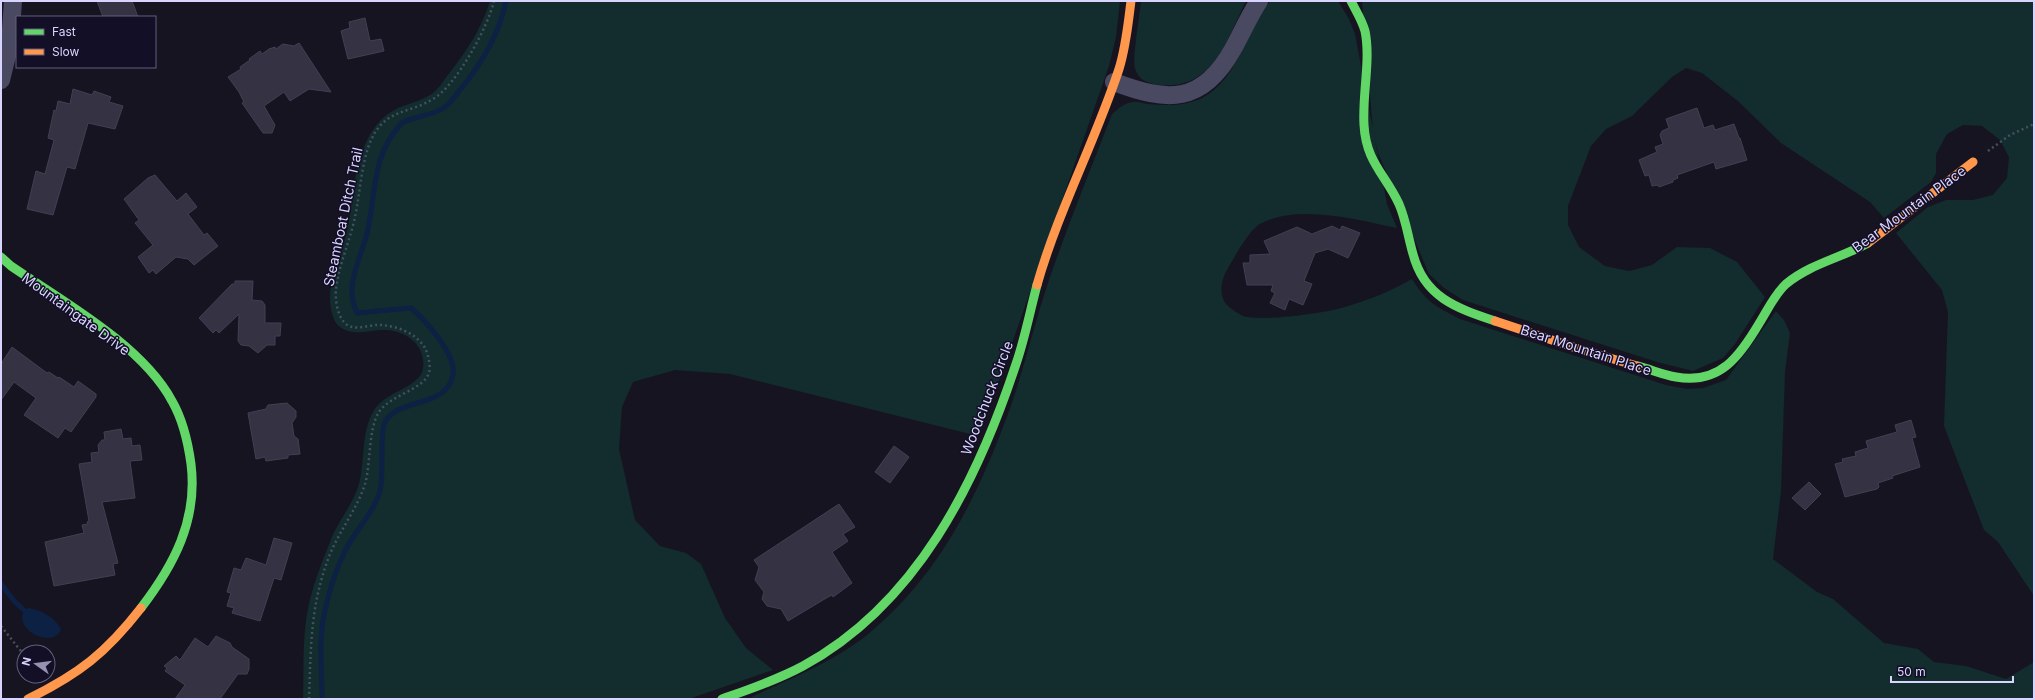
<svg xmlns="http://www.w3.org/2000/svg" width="2035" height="700" font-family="Inter,sans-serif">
<rect width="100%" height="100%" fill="#161421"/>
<!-- green -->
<path fill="#132c2d" d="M490,1H1120L1116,37L1109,66L1001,375L978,436L730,374L675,370L633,382L622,407L619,449L635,520L660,546L686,553L701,564L725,618L746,648L773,670L689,699H303C304,669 302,633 309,604C314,582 322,562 330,542C337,522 353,505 359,484C365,461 361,433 373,412C384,391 421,388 423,368C426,346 407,331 386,330C370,329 349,339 336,323C332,317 330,306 330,298C330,274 343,250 348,227C353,201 353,175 363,150C369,133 380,116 398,108C408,104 420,101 430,95C437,91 442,83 447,76C466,52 481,30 490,1Z
M1141,1H1246C1227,40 1213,90 1160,85C1148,84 1138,80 1135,68C1132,59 1140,14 1141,1Z
M1270,1H1338L1349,19L1355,34L1387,204L1397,228C1358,220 1298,203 1260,224C1250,229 1233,259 1227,270C1221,280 1218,297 1228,306C1231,309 1239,314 1243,316C1261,322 1326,313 1345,307C1369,300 1391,291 1412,279C1426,302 1437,307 1460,319L1666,385L1687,389L1703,388L1726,380L1776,311L1784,320L1790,333L1785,372L1781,491L1773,559L1817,592L1833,599L1884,643L1918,649L1934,662L1966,666L2006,679L2034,662V699H748C790,678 838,661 874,629C942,570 977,497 1008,414C1024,370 1034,324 1049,280C1068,224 1091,169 1112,114C1118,109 1124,103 1133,102C1137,101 1143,104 1148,104C1166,106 1186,106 1202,98C1238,80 1246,30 1270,1Z
M1362,1H2034V596L1998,542L1984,530L1944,426L1948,312L1942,290L1896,233L1928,207L1946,200H1973L1993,195L2007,178L2009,157L2000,140L1982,126L1963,125L1947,134L1936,154V173L1931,182L1884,218L1870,202L1781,143L1739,102L1702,73L1686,68L1672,77L1632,116L1606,129L1591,146L1568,206V225L1579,247L1605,266L1629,271L1652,265L1677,247L1710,248L1737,262L1765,297L1735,344L1723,358L1693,371L1657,362L1463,300L1444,288L1429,274L1378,153L1373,131Z"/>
<!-- water -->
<path fill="#0d2144" d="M29,608C43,611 54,617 61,629C55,649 13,632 24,610Z"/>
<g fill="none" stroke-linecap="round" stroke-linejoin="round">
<!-- stream -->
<path stroke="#0d2144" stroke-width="5" d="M1,584L15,602L24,610
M322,699C322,669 318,635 326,606C330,588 337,568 345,551C355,530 377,510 381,486C383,473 380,430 385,422C399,397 446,409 453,375C457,355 425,320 411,308L357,313C343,283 362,259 368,229C376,191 372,155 401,124C407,117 435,116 445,107C451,103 455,96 459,91C481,65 499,35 506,1"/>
</g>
<!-- building -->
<path fill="#343243" stroke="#433f54" d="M97,1H132L138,17H103Z
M365,18L370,41L381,39L384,51L348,59L341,31L350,28L349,22Z
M299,43L331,92L309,89L290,101L284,92L264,106L275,125L272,133H263L242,103L244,102L239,92L228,77L241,69L240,67L250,60L249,59L260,51L262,54L269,49L275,47L276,49L283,44L294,46Z
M73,89L92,95L94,91L111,97L109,102L123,106L115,129L88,123L75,169L67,167L53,215L27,209L36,171L45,174L54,140L48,138L54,110L56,111L58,101L70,104Z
M1697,108L1704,128L1713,125L1715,130L1734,124L1739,138H1740L1747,160L1716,169L1714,162L1677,175L1678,178L1673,180V182L1659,187L1658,185L1652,186L1649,175L1645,176L1639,160L1657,152L1655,147L1663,144L1660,135L1662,131L1669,128L1666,119Z
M155,175L177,201L186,193L197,207L188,214L204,235L207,233L218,246L194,265L188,259L176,257L156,274L153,270L149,273L138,257L153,245L135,223L139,220L124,199L148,178Z
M1332,226L1340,230L1342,226L1360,233L1348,258L1328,249L1315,253L1304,281L1312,284L1303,305L1289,299L1285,310L1270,303L1275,293L1271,291L1273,285H1247L1243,263H1250V255L1270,254L1264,241L1297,227L1312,234Z
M235,281H253L252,300L262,301L265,305V323H281L280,336H275V345H267L258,353L249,346L241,345L238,341L239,314L219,333L216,330L213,333L199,318L232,284H235Z
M12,347L47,373L49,372L58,378L59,377L74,387L78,381L96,394V397L71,432L65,428L58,438L24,415L36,398L14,382L1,400V364Z
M287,403L296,411V417L292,423L294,436L298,439L300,454L288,455V458L266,461L265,457L256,459L248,413L266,409L268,405Z
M1911,420L1916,437L1912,438L1920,467L1892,476L1893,478L1878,483L1879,487L1877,489L1845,497L1835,464L1843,462L1842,459L1856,456L1855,452L1868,448L1866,441L1897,432L1895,425Z
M121,429L123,439L131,438L132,446L140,445L142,460L130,461L135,498L102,502L118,563L113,564L115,575L54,586L45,542L84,533L82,525L88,524L87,522L89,521L79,464L92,462L91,453L99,452L98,445L102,440H105L104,432Z
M894,446L909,457L890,483L875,472Z
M1809,482L1821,494L1805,510L1792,498Z
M839,504L855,527L843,534L848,541L832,552L852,583L833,597L832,595L828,597L788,621L781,609L767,606L762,599L764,592L755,580L759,567L754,560Z
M274,538L292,543L281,580L274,578L260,621L232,613L234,608L227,606L231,593L227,592L234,568L241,570L246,558L266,565Z
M216,636L230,643L232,647L249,659V669L247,674H238L220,699H175L185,685L165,671L167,668L164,666L176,656L180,660L195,638L208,647Z"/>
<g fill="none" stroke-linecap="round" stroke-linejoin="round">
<!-- path -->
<path stroke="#44505f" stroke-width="2.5" stroke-dasharray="2 3" stroke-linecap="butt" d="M1988,151L2010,135L2034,124
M1,626L24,655
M309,699C311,646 310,605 330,554C340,530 358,507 365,484C371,464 368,429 379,412C390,395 423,390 429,373C431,365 428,354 425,348C416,333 397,326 381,325C368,324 353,333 344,322C337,314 335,299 336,289C339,264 350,241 355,217C360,193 361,168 369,145C383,108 407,115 433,99C456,86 488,27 494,1"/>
<!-- street -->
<path stroke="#4a4962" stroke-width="18" d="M1,80L10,43L13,1
M1114,82C1167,102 1202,105 1233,49C1242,33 1249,16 1259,1"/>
<!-- fast -->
<path stroke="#63d668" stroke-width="9" d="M1351,1C1356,11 1362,20 1365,31C1371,60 1362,95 1364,125C1366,162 1385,174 1399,204C1406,220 1408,237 1413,254C1424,297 1456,308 1495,321
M1,257L11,266C62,301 142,345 172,401C183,420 188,442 191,464C198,520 174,565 141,608
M1637,366C1650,369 1663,375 1676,377C1720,385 1740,356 1760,322C1768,309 1775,294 1786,284C1810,264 1841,258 1868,243
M722,699C750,689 777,680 803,666C917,604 977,482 1016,364C1025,338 1030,311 1037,285"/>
<!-- slow -->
<path stroke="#ff974d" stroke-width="9" d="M1868,243L1973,162
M1037,285C1058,211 1095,142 1119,69C1126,47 1128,24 1131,1
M1495,321L1579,349L1637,366
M28,699C79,674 106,653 141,608"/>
</g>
<g text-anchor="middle" stroke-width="3" stroke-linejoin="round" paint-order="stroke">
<!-- street labels -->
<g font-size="14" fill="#d9d4ff" stroke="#130f26">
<text transform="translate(1909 209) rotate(-36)" y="5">Bear Mountain Place</text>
<text transform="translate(343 217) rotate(-78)" y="5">Steamboat Ditch Trail</text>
<text transform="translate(76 314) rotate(36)" y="5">Mountaingate Drive</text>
<text transform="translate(1586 350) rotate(18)" y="5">Bear Mountain Place</text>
<text transform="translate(987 398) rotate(-69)" y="5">Woodchuck Circle</text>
</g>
</g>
<!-- border -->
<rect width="2035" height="700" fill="none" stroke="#d9d4ff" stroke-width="4"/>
<!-- legend -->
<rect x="16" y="16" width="140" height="52" fill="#130f26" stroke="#625e7d"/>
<rect x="24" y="29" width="20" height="6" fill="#63d668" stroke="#625e7d"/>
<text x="52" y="36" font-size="12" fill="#d9d4ff">Fast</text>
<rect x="24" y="49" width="20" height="6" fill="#ff974d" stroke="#625e7d"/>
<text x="52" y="56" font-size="12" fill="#d9d4ff">Slow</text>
<!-- north arrow -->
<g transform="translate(36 664) rotate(284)"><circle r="19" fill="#130f26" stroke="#625e7d"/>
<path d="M0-3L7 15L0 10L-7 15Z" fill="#9591b1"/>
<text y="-6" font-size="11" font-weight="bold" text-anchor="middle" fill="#d9d4ff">N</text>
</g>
<!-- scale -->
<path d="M1891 676v6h122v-6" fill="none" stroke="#d9d4ff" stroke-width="2"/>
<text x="1897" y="676" font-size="12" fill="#d9d4ff" stroke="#130f26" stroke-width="3" paint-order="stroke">50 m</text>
</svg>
